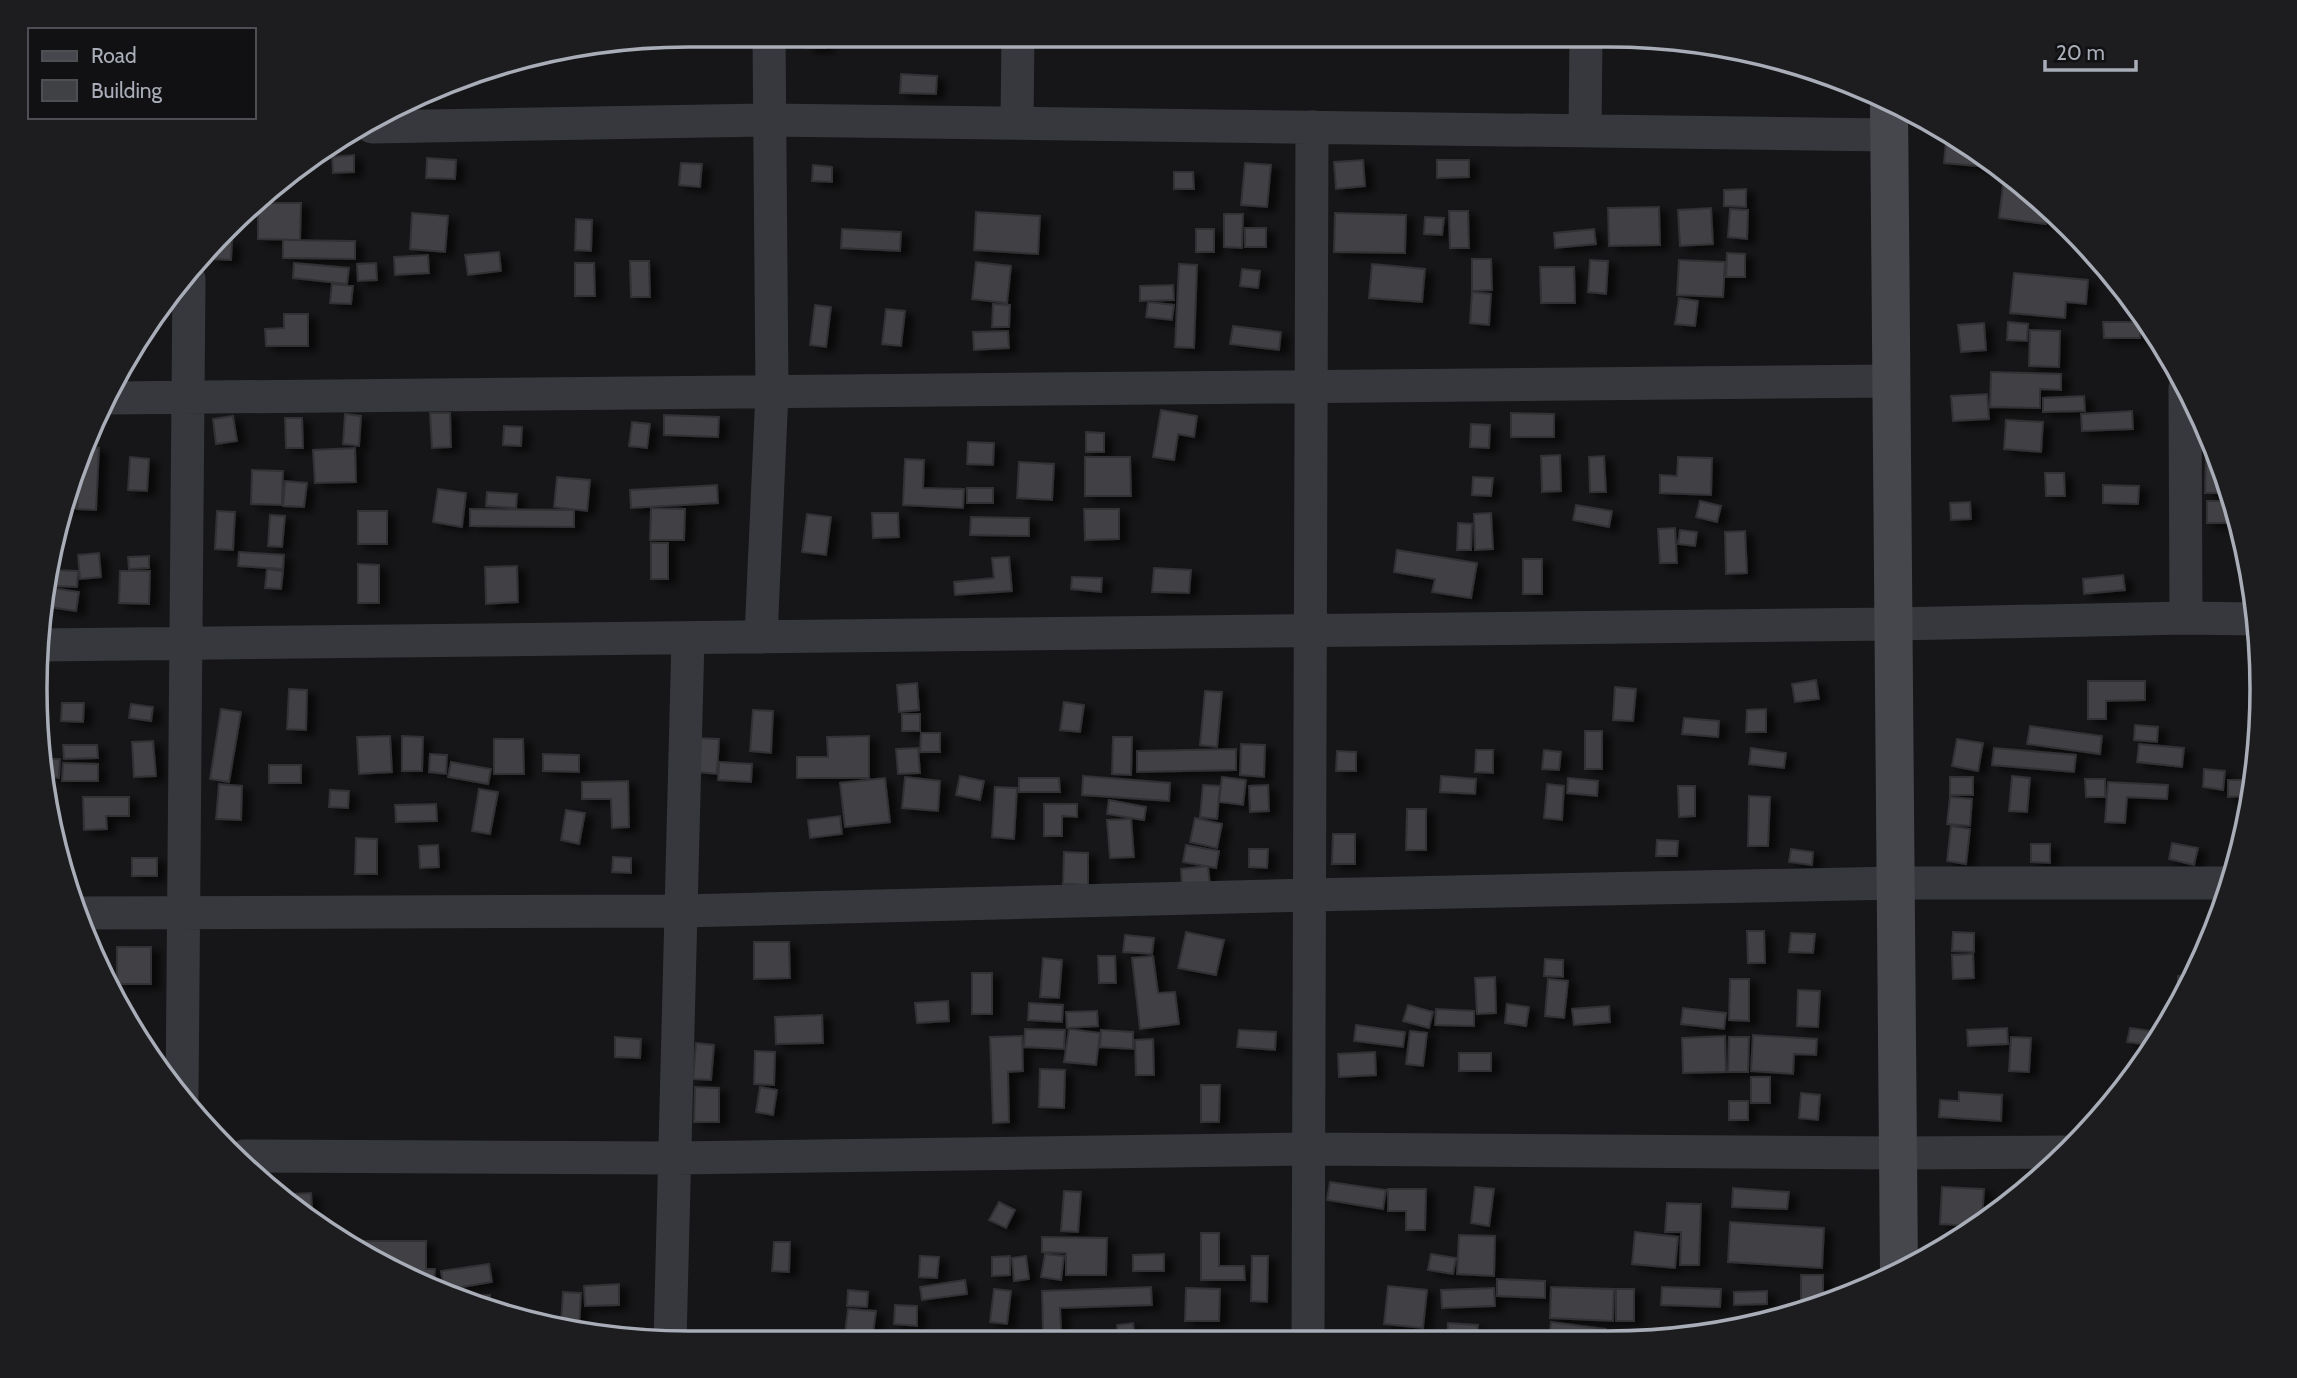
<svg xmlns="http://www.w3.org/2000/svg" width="2297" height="1378" font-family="Cabin,sans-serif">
<defs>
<filter id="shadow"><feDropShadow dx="8" dy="4.5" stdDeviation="3.5" flood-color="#0009"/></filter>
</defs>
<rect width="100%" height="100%" fill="#161618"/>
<!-- building -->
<path fill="#404145" stroke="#303034" stroke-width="2" filter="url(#shadow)" d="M807,35H824L825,48H807Z
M901,74L937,76L936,94L900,93Z
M1946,140L1964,141L1972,145L1999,168L1944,163Z
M354,155V172L333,173L332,157Z
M427,158L456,160L455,179L426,178Z
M1363,160L1365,186L1336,189L1334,162Z
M1437,160H1469V177L1437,178Z
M681,163L702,164L700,187L679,185Z
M1245,163L1271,165L1267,207L1241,205Z
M813,165L832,167V182L812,181Z
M1174,172H1193L1194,189H1174Z
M2003,185L2024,188L2047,208L2046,224L1999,218Z
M1746,189V207L1724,206V190Z
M261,203H301L300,240L258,239V205Z
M1659,207L1660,245L1609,246L1608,208Z
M1711,208L1713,244L1680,246L1678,210Z
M1730,209L1748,210L1747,239L1728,237Z
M1449,211H1468L1469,248H1450Z
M976,212L1040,216L1038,254L974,250Z
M412,213L448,216L445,252L410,249Z
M1335,213L1406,215L1405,253L1334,252Z
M1224,214H1243L1242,248L1224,247Z
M1425,217L1444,218L1442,235L1424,234Z
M576,219L592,220L591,251L575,250Z
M1245,228H1266V247H1245Z
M842,229L901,232L900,251L841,248Z
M1196,229H1214V252H1196Z
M1594,229L1596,244L1555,248L1554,233Z
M283,240L355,241V259L283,258Z
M224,241H232L231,260L211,259V255Z
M499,252L501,271L468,275L465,255Z
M1727,253L1745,254V277H1726Z
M428,255L429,273L395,275L394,257Z
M1472,259H1491L1492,290L1472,291Z
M1590,260L1608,261L1606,294L1588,292Z
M1679,260L1725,262L1723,297L1677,295Z
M630,261H649L650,297H631Z
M976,262L1011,266L1007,303L972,299Z
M294,263L349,268L347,284L293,278Z
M376,263L377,280L358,281L357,264Z
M575,263H594L595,296H575Z
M1179,264L1197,265L1194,348L1175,347Z
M1372,264L1425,269L1422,302L1369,298Z
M1540,267H1574L1575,303H1541Z
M1242,269L1260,271L1258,288L1240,286Z
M2014,273L2088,280L2086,304L2066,302L2065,318L2010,313Z
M332,284L353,286L351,304L330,303Z
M1173,285L1174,300L1140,301V286Z
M1472,292L1491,294L1489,325L1470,323Z
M1679,298L1698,301L1695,326L1675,324Z
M1148,302L1174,305L1172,320L1146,317Z
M993,304L1010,305L1009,327H992Z
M815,305L831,307L826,347L810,345Z
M886,309L905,311L901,346L882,344Z
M284,314H308V346H266L265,329L284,328Z
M2008,322L2028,324L2027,341L2007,340Z
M2103,322H2140V338H2104Z
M1984,323L1986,350L1961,352L1958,325Z
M1233,326L1281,332L1279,350L1230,344Z
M2030,330L2060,331L2059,367L2029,366Z
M1008,331L1009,348L974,350L973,332Z
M1991,372L2061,374V390L2040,389V408L1990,407Z
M1987,394L1989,419L1953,421L1951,396Z
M2084,396L2085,411L2043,412V398Z
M1161,410L1197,416L1194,437L1178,434L1174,460L1153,457Z
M2132,411L2133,429L2082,431L2081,414Z
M430,413H450L451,447L432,448Z
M1511,413L1554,414V437H1511Z
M345,414L361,416L359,446L343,444Z
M664,415L719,417L718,437L664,435Z
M233,416L237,441L216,444L213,419Z
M285,418H302L303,448H286Z
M2006,420L2043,422L2041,452L2004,449Z
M632,422L650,424L647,448L629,446Z
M1471,424L1490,425L1489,448L1470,447Z
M504,426L522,427L521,446L503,445Z
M1086,432L1104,433V452H1086Z
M968,442L994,443L993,465L967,464Z
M86,447L99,448L96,510L77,509L79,460Z
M355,448L356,482L315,483L313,450Z
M1560,455L1561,491L1542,492L1541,456Z
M2206,455L2217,456L2229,493H2205Z
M1604,456L1606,492H1590L1589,457Z
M130,457L149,459L147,491L128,490Z
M1085,457H1130L1131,496H1085Z
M1678,457L1712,458L1711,495L1660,493V475L1677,476Z
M905,459L924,460L923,488L964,489L963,508L903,505Z
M1019,462L1054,464L1052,500L1017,498Z
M75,468L73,486H69L70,479Z
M252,470L283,471L282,505L251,504Z
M2045,473H2064L2065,496H2046Z
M557,477L590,480L587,511L554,507Z
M1473,477L1493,478L1491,496L1472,495Z
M285,481L307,483L304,507L283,506Z
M717,485L718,503L631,508L630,490Z
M2103,485L2139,486L2138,504L2103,503Z
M967,488H993V503H967Z
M438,489L466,493L462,527L433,522Z
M487,492L517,494L516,508L486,506Z
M67,493H76V508H65Z
M1700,501L1721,506L1717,522L1696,517Z
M2207,501H2229V523H2207Z
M1970,502L1971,519L1951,520L1950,503Z
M1576,505L1612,511L1609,527L1573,520Z
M651,508L685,509L684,540H650Z
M470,509L574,510V527L470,526Z
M1084,509H1119V539L1085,540Z
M217,511L235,512L233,550L215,549Z
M358,511H387V544H358Z
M872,513H898L899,537L873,538Z
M1491,513L1493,549L1475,550L1474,514Z
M807,514L831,517L826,555L802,552Z
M270,515L285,516L282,547L268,546Z
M971,517L1029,518V536L970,535Z
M1458,523L1472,524L1471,550H1457Z
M1675,528L1677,563H1660L1658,529Z
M1680,530L1697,532L1695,546L1678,544Z
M1745,531L1747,573L1726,574L1725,532Z
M651,543H668V579H651Z
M1397,550L1477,563L1471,598L1432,592L1435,579L1394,572Z
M239,552L284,555L283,569L238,566Z
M99,553L101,577L80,579L78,555Z
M149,556V568L129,569L128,557Z
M1009,557L1012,591L955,595L954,582L994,578L992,558Z
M1523,559H1542V594H1523Z
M358,564L379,565V603H358Z
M517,566L518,602L486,604L485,567Z
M1154,568L1191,570L1189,593L1152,592Z
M267,569L283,571L281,589L265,588Z
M55,570L78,571L77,587L52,586Z
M120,571H150L149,604L119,603Z
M2123,575L2125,590L2084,594L2083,579Z
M1072,577L1102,578L1101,592L1071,589Z
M52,588L79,592L76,611L49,607Z
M1816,680L1819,699L1795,702L1792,684Z
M2088,681H2145V700L2106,701V719H2088Z
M917,683L919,710L899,712L897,685Z
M1615,687L1636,689L1633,721L1613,720Z
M289,689L307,690L306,730L287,729Z
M1205,691L1222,692L1217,747L1200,745Z
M1064,702L1084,705L1080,732L1060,730Z
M62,703H84L83,722L61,721Z
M131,704L153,707L151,721L129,718Z
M221,709L241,712L229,782L210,779Z
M1766,709V732H1746L1747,710Z
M753,710L773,711L771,753L750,751Z
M902,714H920V731H902Z
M1684,718L1719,721L1718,737L1682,734Z
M2135,725L2158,727L2157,742L2134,740Z
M2030,726L2102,736L2100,754L2027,744Z
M1585,731H1602V769H1585Z
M921,733H940V752H920Z
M390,736L392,772L359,774L357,737Z
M402,736L423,737L422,771H402Z
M869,736V778H797V757H828L827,737Z
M1113,737H1132L1131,775L1112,774Z
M699,738L719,739L717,774L697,772Z
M494,739H523L524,774H494Z
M1957,739L1983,743L1978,771L1952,766Z
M153,741L156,776L134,777L132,742Z
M1241,744L1265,745L1264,777L1240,775Z
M2139,744L2184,748L2182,767L2137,762Z
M63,745H97L98,758L64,759Z
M918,748L920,773L898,774L896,749Z
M1751,748L1786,753L1784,768L1749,764Z
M1994,748L2076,755L2074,772L1992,765Z
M1236,749V770L1137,772V751Z
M1476,750H1493V773L1475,772Z
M1544,750L1561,752L1559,770L1542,769Z
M1337,751L1356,752V771H1336Z
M430,754L447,755L446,774L429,772Z
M543,754L579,755V772L543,771Z
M46,759H60L59,778L50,777Z
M451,762L491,769L488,784L448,777Z
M719,762L752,764L751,782L718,780Z
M63,763L98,764V781H62Z
M269,765H301V783H269Z
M2204,769L2225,771L2223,790L2203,787Z
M960,776L984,781L980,800L956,795Z
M1083,776L1170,783L1169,801L1082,795Z
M1441,776L1476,779L1475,794L1440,792Z
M2012,776L2030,778L2027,812L2009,811Z
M905,777L940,781L938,811L902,808Z
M1222,777L1246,780L1243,805L1219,802Z
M1950,777H1973V795H1950Z
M885,778L890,822L845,827L840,783Z
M1019,778H1059L1060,792H1019Z
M1568,778L1598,781L1597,796L1567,793Z
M2085,779H2105V797H2086Z
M2228,780H2253L2251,796L2228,797Z
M628,781L629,827L612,828L611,799H582V782Z
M2108,782L2168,785L2167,799L2127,797L2125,823L2105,822Z
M219,784L242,786L241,820L216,819Z
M1547,784L1564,786L1562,820L1544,818Z
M1203,785L1220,786L1217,819L1200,817Z
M1268,785L1269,811L1250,812L1249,786Z
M1678,786H1695V816L1679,817Z
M995,787L1017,788L1014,839L992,837Z
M479,789L498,792L490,834L472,831Z
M330,790L349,791L348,808L329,807Z
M1749,796L1770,797L1768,846H1748Z
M83,797H129V816H106L107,829L84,830Z
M1950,797L1972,799L1970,826L1947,824Z
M1109,800L1146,807L1144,820L1107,814Z
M436,804L437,821L396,822L395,805Z
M1044,804H1077V817L1062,816V836H1044Z
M1407,809H1426V850H1406Z
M566,810L585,813L579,844L561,840Z
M840,816L842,834L810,838L808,820Z
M1195,818L1222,824L1217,848L1190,842Z
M1131,819L1134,857L1110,858L1107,820Z
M1951,826L1970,829L1966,864L1947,861Z
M1333,834H1355V864H1332Z
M356,838L377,839V874H355Z
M1657,840L1678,841L1677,856H1656Z
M2172,843L2198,848L2194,865L2169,859Z
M2031,844H2050V863L2031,862Z
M438,845L439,867L420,868L419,846Z
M1186,845L1219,851L1216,868L1183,862Z
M1249,849H1268L1267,868L1249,867Z
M1791,849L1813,852L1812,865L1789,862Z
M1064,852L1088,853V885L1063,884Z
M613,857L631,858V873L612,872Z
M132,858H157V876H132Z
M1208,866L1210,886L1182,888L1181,869Z
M1747,931H1764L1765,963H1748Z
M1186,932L1224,940L1216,975L1178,968Z
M1953,932L1974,933V952L1952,951Z
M1791,933L1815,934L1813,953L1789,952Z
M1125,935L1154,938L1152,954L1123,952Z
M754,942H789L790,978L754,979Z
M117,947H151V984H117Z
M1973,954L1974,978L1953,979L1952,955Z
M1098,956H1115L1116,983H1099Z
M1153,956L1158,993L1175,992L1179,1024L1140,1029L1132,958Z
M1043,958L1062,960L1059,998L1040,997Z
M1545,959L1563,960V977L1544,976Z
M972,973H992V1014H972Z
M2178,976H2193L2178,1003Z
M1495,977L1496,1013L1477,1014L1475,978Z
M1548,979L1568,981L1564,1018L1545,1016Z
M1730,979H1749V1021L1729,1020Z
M1798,990L1820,991L1818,1027L1797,1026Z
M948,1001L949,1021L917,1023L915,1003Z
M1029,1003L1063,1005L1062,1022L1028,1020Z
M1507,1004L1529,1007L1526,1026L1505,1023Z
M1408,1005L1433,1012L1429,1028L1403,1021Z
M1609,1006L1610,1022L1574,1025L1572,1009Z
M1683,1008L1726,1013L1724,1029L1681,1024Z
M1436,1009L1474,1011V1026L1435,1025Z
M1097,1011L1098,1026L1067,1028L1066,1012Z
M822,1015L823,1043L776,1044L775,1017Z
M1356,1025L1405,1032L1403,1047L1354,1041Z
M2007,1028L2008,1044L1968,1046L1967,1030Z
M2130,1028L2159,1032L2155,1046L2127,1042Z
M1025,1029L1065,1030L1064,1049L1024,1047Z
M1069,1029L1100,1033L1096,1065L1064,1062Z
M1101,1030L1133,1032V1049L1100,1047Z
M1239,1030L1276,1032L1275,1050L1237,1047Z
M1410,1031L1427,1033L1423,1066L1406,1064Z
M1753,1035L1817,1039L1816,1055L1794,1054L1793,1074L1751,1071Z
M1022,1036L1023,1071L1008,1072L1009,1122L993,1123L990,1037Z
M1725,1036L1726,1072L1683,1073L1682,1038Z
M615,1037L641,1039L640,1058L615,1057Z
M1729,1037H1749L1748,1072H1728Z
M2011,1037L2031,1038L2029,1072L2009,1071Z
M1153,1039L1154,1075H1136L1135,1040Z
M696,1043L714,1045L711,1080L693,1079Z
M755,1051L775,1052L774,1085L754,1084Z
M1375,1052L1376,1075L1339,1077L1338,1054Z
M1459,1053H1491V1071H1459Z
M1040,1069L1065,1070L1064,1108L1039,1107Z
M1751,1077H1770V1103H1751Z
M1201,1085H1220L1219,1122H1201Z
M695,1087L719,1088V1122H694Z
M760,1087L777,1090L773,1115L756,1112Z
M1959,1092L2002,1095L2001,1121L1939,1117L1940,1100L1959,1101Z
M1801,1093L1820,1095L1818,1120L1799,1118Z
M1729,1101H1748V1120H1729Z
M1330,1182L1386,1190L1383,1209L1327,1200Z
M1475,1187L1494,1189L1489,1226L1471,1223Z
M1942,1187L1984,1189L1982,1219L1973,1226L1940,1224Z
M1733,1188L1789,1192L1787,1209L1732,1207Z
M1388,1189H1426L1425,1230H1406V1211H1388Z
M1064,1191L1081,1192L1078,1232L1061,1231Z
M311,1193L313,1221L294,1203L293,1194Z
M999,1202L1015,1210L1006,1228L989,1220Z
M1667,1203L1701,1204L1699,1265H1680L1681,1232H1665Z
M1730,1222L1824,1228L1822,1268L1728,1262Z
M1635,1232L1678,1237L1675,1268L1632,1264Z
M1201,1233H1219V1266H1244L1245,1280H1201Z
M1459,1235L1495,1236L1494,1276L1457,1274Z
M1042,1237L1107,1238L1106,1275H1066V1253L1042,1252Z
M356,1241H426V1269H435L434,1286L356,1248Z
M774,1242H790L789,1272L772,1271Z
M1045,1254L1064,1256L1061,1280L1041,1277Z
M1164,1254V1271H1133V1255Z
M1431,1254L1456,1258L1453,1274L1428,1270Z
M920,1256L939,1257L937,1278L919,1277Z
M1010,1256V1275L992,1276V1257Z
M1026,1256L1029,1279L1014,1281L1012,1258Z
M1252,1256H1268L1267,1302L1251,1301Z
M489,1264L492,1282L444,1290L441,1271Z
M1801,1275H1823V1305L1801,1304Z
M1497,1279L1545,1281V1298L1497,1296Z
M965,1280L967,1294L922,1300L920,1287Z
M619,1284V1305L585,1306L584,1286Z
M1388,1286L1427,1290L1423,1328L1384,1324Z
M1151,1287L1152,1305L1060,1308L1061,1330L1043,1331L1042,1291Z
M1551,1287L1614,1289L1613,1321L1550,1318Z
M1662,1287L1721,1289L1720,1307L1661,1305Z
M1186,1288L1220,1289L1219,1321H1185Z
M1494,1288L1495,1306L1442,1308L1441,1290Z
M994,1289L1011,1291L1007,1324L990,1322Z
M1616,1289H1634V1321H1616Z
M848,1290L868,1292L867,1307L847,1306Z
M1767,1291V1304L1734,1305V1292Z
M563,1292L581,1293L579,1328L561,1325Z
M490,1295V1310L470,1304V1296Z
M895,1305L917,1306V1326L894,1324Z
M848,1309L876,1311L872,1341H844Z
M1551,1322L1606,1329L1605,1338H1549Z
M1133,1323L1135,1340H1119L1117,1325Z
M1448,1323L1478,1325L1477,1338H1447Z
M609,1333L631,1335V1339L609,1334Z
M1384,1333L1405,1334V1339H1384Z"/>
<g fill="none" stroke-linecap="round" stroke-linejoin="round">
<!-- minor -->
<path stroke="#37383d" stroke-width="33" d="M1017,123L1018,35
M372,127L770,120L1889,135
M1585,131L1586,36
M2185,388L2186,618
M110,398L1892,381
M761,637L772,392L769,35
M42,645L1894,624L2186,618L2255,619
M77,913L681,911L1310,895L1896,883H2229
M182,1098L189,279
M244,1156L675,1158L1309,1149L1898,1153L2070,1152
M1308,1339L1312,127
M670,1341L688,638"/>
<!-- secondary -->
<path stroke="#45474d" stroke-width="38" d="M1889,105L1899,1272"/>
</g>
<!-- crop -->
<path d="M0 0H2297V1378H0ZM689 47H1608A642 642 0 0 1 2250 689V689A642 642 0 0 1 1608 1331H689A642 642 0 0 1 47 689V689A642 642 0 0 1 689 47Z" fill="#1d1d20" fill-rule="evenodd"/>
<path fill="none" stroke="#a8adb8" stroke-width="3.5" d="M689 47H1608A642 642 0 0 1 2250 689V689A642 642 0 0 1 1608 1331H689A642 642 0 0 1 47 689V689A642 642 0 0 1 689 47Z"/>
<!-- legend -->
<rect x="28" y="28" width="228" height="91" fill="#111113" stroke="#4d4f55" stroke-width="2"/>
<rect x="42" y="51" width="35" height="10" fill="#45474d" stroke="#4d4f55" stroke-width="2"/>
<text x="91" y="63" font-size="21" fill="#a8adb8">Road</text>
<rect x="42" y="80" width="35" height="21" fill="#404145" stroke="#4d4f55" stroke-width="2"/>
<text x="91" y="98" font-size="21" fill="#a8adb8">Building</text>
<!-- scale -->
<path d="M2045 60v10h91v-10" fill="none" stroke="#a8adb8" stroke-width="3.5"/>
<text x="2056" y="60" font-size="21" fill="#a8adb8" stroke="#111113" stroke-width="5" paint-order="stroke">20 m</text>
</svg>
